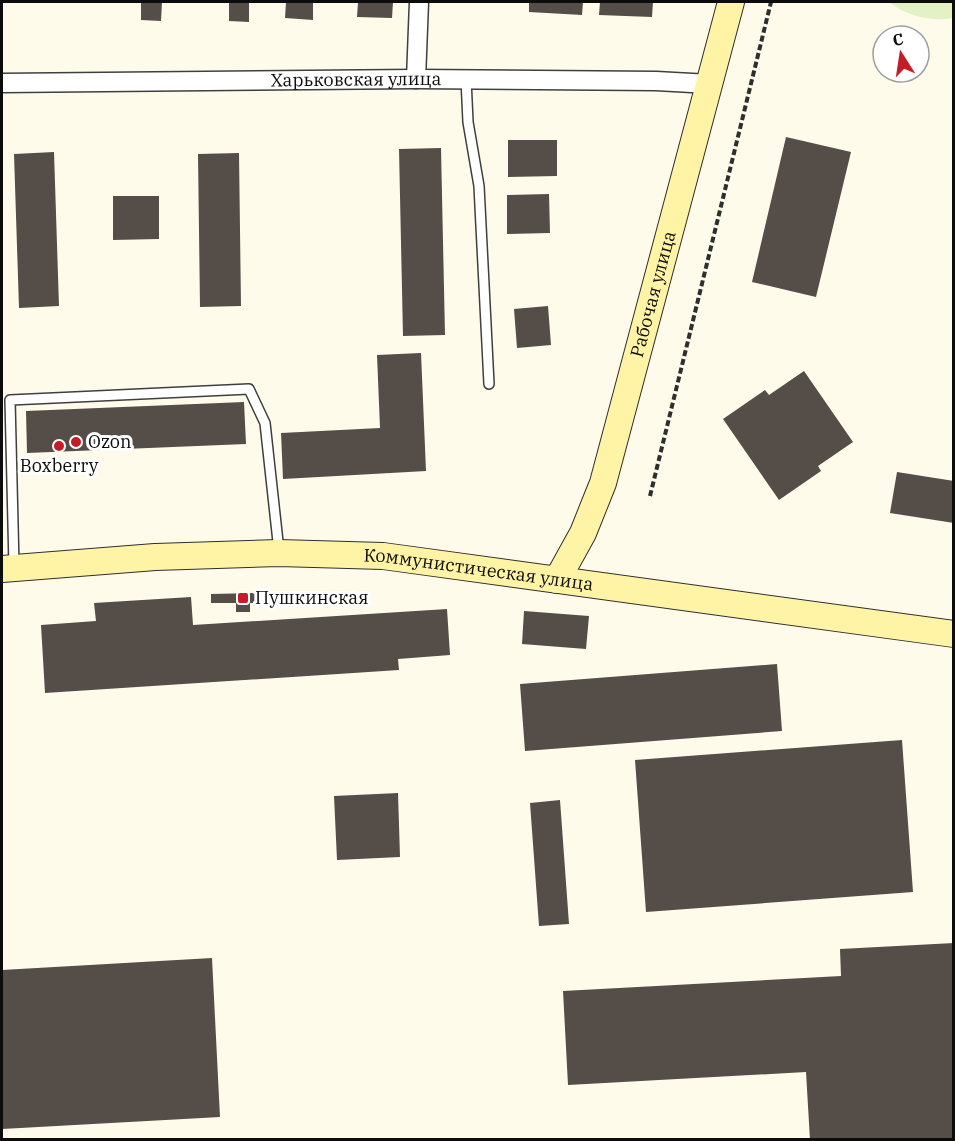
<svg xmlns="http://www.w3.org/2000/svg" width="955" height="1141" font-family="'IBM Plex Serif',serif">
<rect width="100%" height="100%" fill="#fffbeb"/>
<!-- pitch -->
<path fill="#e3f2c5" d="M889,2H953V18C932,22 906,16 889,2Z"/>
<!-- building -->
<path fill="#554d48" d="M141,2H162L161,21L141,20Z
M229,2H249V22L229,21Z
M286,2H313V20L285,18Z
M358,2H393L392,18L357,17Z
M529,2H583L582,15L529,12Z
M600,2H653L652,17L599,15Z
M786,137L851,152L816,297L752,282Z
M508,140H557V176L508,177Z
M441,148L445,335L403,336L399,149Z
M54,152L59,306L19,308L14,154Z
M239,153L241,306L200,307L198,154Z
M549,194L550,233L507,234V195Z
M113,196H159V239L113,240Z
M548,306L551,345L517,348L514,309Z
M421,353L426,471L283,479L281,433L380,428L377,355Z
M804,371L853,442L818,466L821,471L779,500L723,419L765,390L769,395Z
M244,402L246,444L27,453L26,411Z
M897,472L954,481V523L890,513Z
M257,593V603H250V612H236V603H211V594Z
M191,597L193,625L447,609L450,655L398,659L399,670L45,693L41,625L96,621L94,603Z
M524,611L589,616L586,649L522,644Z
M777,664L782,731L525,751L520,684Z
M902,740L913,892L646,912L635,760Z
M398,793L400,857L337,860L334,796Z
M560,800L569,924L539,926L530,803Z
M954,943V1140H810L806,1072L568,1085L563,991L841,976L840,949Z
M212,958L220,1117L2,1129V970Z"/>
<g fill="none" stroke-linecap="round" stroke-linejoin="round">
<defs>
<path id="lane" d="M466,79L468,122L479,186L489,384
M14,566L10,400L249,389L265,423L279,551"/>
<g id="street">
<path d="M416,79L419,2"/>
<path id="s1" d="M2,83L416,79L656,81L710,84"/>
</g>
<g id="secondary">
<path id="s2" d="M2,569L155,557L279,553L383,556L954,634"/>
<path id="s3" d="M557,580L583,533L603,483L731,2"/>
</g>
</defs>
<!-- lane casing -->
<use href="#lane" stroke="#3f3f3f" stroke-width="12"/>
<!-- street casing -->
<use href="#street" stroke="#3f3f3f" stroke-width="21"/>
<!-- secondary casing -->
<use href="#secondary" stroke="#2e2e2e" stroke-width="28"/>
<!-- path -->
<path stroke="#2e2e2e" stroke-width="4" stroke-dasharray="6 3" stroke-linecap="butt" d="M650,496L771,2"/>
<!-- lane -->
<use href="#lane" stroke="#fff" stroke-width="9"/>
<!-- street -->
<use href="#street" stroke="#fff" stroke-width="18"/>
<!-- secondary -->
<use href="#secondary" stroke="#fff4a6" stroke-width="26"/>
</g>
<!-- markers -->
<g fill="#c41d27" stroke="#fff" stroke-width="2">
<circle cx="76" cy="442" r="6"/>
<circle cx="59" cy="446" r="6"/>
<rect x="237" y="592" width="12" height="12" rx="3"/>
</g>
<g text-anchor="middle" stroke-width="6" stroke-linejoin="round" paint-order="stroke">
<!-- street labels -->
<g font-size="18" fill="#0c0c0c" stroke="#fff">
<text dy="6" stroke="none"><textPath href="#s1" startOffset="354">Харьковская улица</textPath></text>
<text dy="6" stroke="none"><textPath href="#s3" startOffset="303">Рабочая улица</textPath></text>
<text dy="6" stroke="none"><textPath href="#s2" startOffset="478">Коммунистическая улица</textPath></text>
</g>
<!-- poi labels -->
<g font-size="18" fill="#0c0c0c" stroke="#fff" text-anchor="start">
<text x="88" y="448">Ozon</text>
<text x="59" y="472" text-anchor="middle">Boxberry</text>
<text x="255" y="604">Пушкинская</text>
</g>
</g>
<!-- border -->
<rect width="955" height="1141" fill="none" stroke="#0c0c0c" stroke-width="6"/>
<!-- north arrow -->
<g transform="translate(901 54) rotate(348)"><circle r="28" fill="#ffffff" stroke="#9e9e9e" stroke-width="1.5"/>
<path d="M0-4.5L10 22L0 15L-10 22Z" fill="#c41d27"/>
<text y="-9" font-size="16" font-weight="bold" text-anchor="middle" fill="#0c0c0c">С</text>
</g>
</svg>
